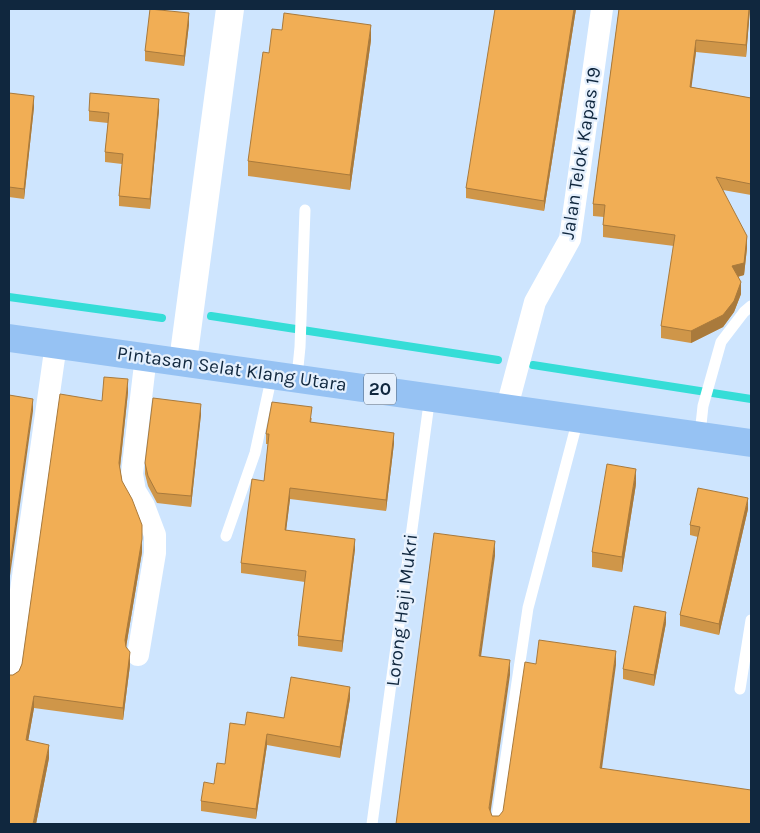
<svg xmlns="http://www.w3.org/2000/svg" width="760" height="833" font-family="Karla,sans-serif">
<rect width="100%" height="100%" fill="#cee5fe"/>
<g fill="none" stroke-linecap="round" stroke-linejoin="round">
<!-- stream -->
<path stroke="#35ddd7" stroke-width="8" d="M9,297L162,318
M211,316L498,360
M533,365L751,399"/>
<!-- service -->
<path stroke="#fff" stroke-width="11" d="M297,377L300,347L305,210
M700,434L703,406L721,342L744,312L751,306
M226,536L255,453L272,375
M740,689L751,620
M372,824L430,396
M496,824L528,608L578,419"/>
<!-- minor -->
<path stroke="#fff" stroke-width="22" d="M507,407L535,302L570,239L602,9
M138,655L155,553V535L144,506L135,491L132,474L146,356
M9,675L56,344"/>
<!-- tertiary -->
<path stroke="#fff" stroke-width="28" d="M183,361L230,9"/>
<!-- trunk -->
<path stroke="#96c2f3" stroke-width="28" d="M9,338L751,443"/>
</g>
<!-- wall -->
<path fill="#cf9649" d="M576,9L544,211L466,198V188Z
M619,9H750L746,57L696,52L691,87L751,98V195L723,190L747,248L744,275L738,277L741,294L734,312L723,327L691,343L661,338V326L674,246L603,237V225L604,217L593,216V204Z
M189,24L184,66L145,61V51Z
M371,40L350,190L248,176V161L269,53Z
M9,93L34,107L24,199L9,197Z
M159,110L150,209L119,206V196L122,164L105,162V152L108,123L89,121V111Z
M128,392L120,468L122,481L142,552L126,647L130,665L123,720L34,708L28,741L49,758L36,824L13,675L19,671L22,664L102,401Z
M201,414L191,507L157,503L148,486L145,474V463Z
M312,418L311,422L394,443L386,511L290,499L286,530L355,549L342,652L298,646V636L305,582L241,573V563L264,481L268,444H266V434Z
M636,484L622,572L592,567V552Z
M748,509L719,635L680,626V615L698,537L690,535V525Z
M666,623L654,686L623,679V669Z
M350,698L340,758L267,745L256,819L201,811V801L214,784L225,764L284,718Z"/>
<!-- shaded-wall -->
<path fill="#a97a3c" d="M574,9H576L544,211V201Z
M749,9H750L746,57V45Z
M189,13V24L184,66V56Z
M371,25V40L350,190V175Z
M696,40V52L690,99V87Z
M34,96V107L24,199V189Z
M159,99V110L150,209V199Z
M747,236V248L744,275L732,278V266Z
M741,282V294L734,312L723,327L691,343V331Z
M128,379V392L119,476V463Z
M33,399V411L9,583V571Z
M201,404V414L191,507V496Z
M394,433V443L386,511V500Z
M636,469V484L622,572V557Z
M290,488V499L285,540V530Z
M748,498V509L719,635V624Z
M142,539V552L125,653V640Z
M355,539V549L342,652V641Z
M495,541V556L479,671V656Z
M666,612V623L654,686V675Z
M616,651V665L600,783V768Z
M130,652V665L123,720V708Z
M510,660V675L489,823V808Z
M350,687V698L340,758V747Z
M34,696V708L26,753V740Z
M267,734V745L256,819V809Z
M49,745V758L36,824H33Z"/>
<!-- building -->
<path fill="#f1ae55" stroke="#a97a3c" d="M150,9L189,13L184,56L145,51Z
M495,9H574L544,201L466,188Z
M619,9H749L746,45L696,40L690,87L751,98V184L716,177L747,236L744,263L732,266L741,282L734,301L723,315L691,331L661,326L675,235L603,225L605,205L593,204Z
M284,13L371,25L350,175L248,161L263,52L269,53L272,29L282,30Z
M9,93L34,96L24,189L9,187Z
M90,93L159,99L150,199L119,196L123,154L105,152L109,113L89,111Z
M104,377L128,379L119,463L122,481L132,499L142,525V539L125,640L126,647L130,652L123,708L34,696L26,740L49,745L33,824H34H9V675H13L19,671L22,664L60,394L102,401Z
M9,395L33,399L9,571Z
M153,398L201,404L191,496L157,493L148,476L145,463Z
M272,402L312,407L310,422L394,433L386,500L290,488L285,530L355,539L342,641L298,636L306,571L241,563L252,479L264,481L269,434H266Z
M607,464L636,469L622,557L592,552Z
M698,488L748,498L719,624L680,615L700,527L690,525Z
M434,533L495,541L479,656L510,660L489,808L492,816H499L503,811L525,662L536,664L539,640L616,651L600,768L751,790V824H396Z
M634,606L666,612L654,675L623,669Z
M291,677L350,687L340,747L267,734L256,809L201,801L204,782L214,784L217,763L225,764L230,723L245,725L247,712L284,718Z"/>
<g text-anchor="middle" stroke-width="4.5" stroke-linejoin="round" paint-order="stroke">
<!-- shield labels -->
<rect fill="#e5f0fd" stroke="#506377" stroke-width="1" x="364" y="373.5" width="32" height="31" rx="4"/>
<g font-size="18" font-weight="bold" fill="#10273e">
<text x="380" y="395">20</text>
</g>
<!-- street labels -->
<g font-size="19" fill="#10273e" stroke="#e5f0fd">
<text transform="translate(580 153) rotate(-81)" y="7">Jalan Telok Kapas 19</text>
<text transform="translate(232 368) rotate(8)" y="7">Pintasan Selat Klang Utara</text>
<text transform="translate(401 610) rotate(-83)" y="7">Lorong Haji Mukri</text>
</g>
</g>
<!-- border -->
<rect width="760" height="833" fill="none" stroke="#10273e" stroke-width="20"/>
</svg>
